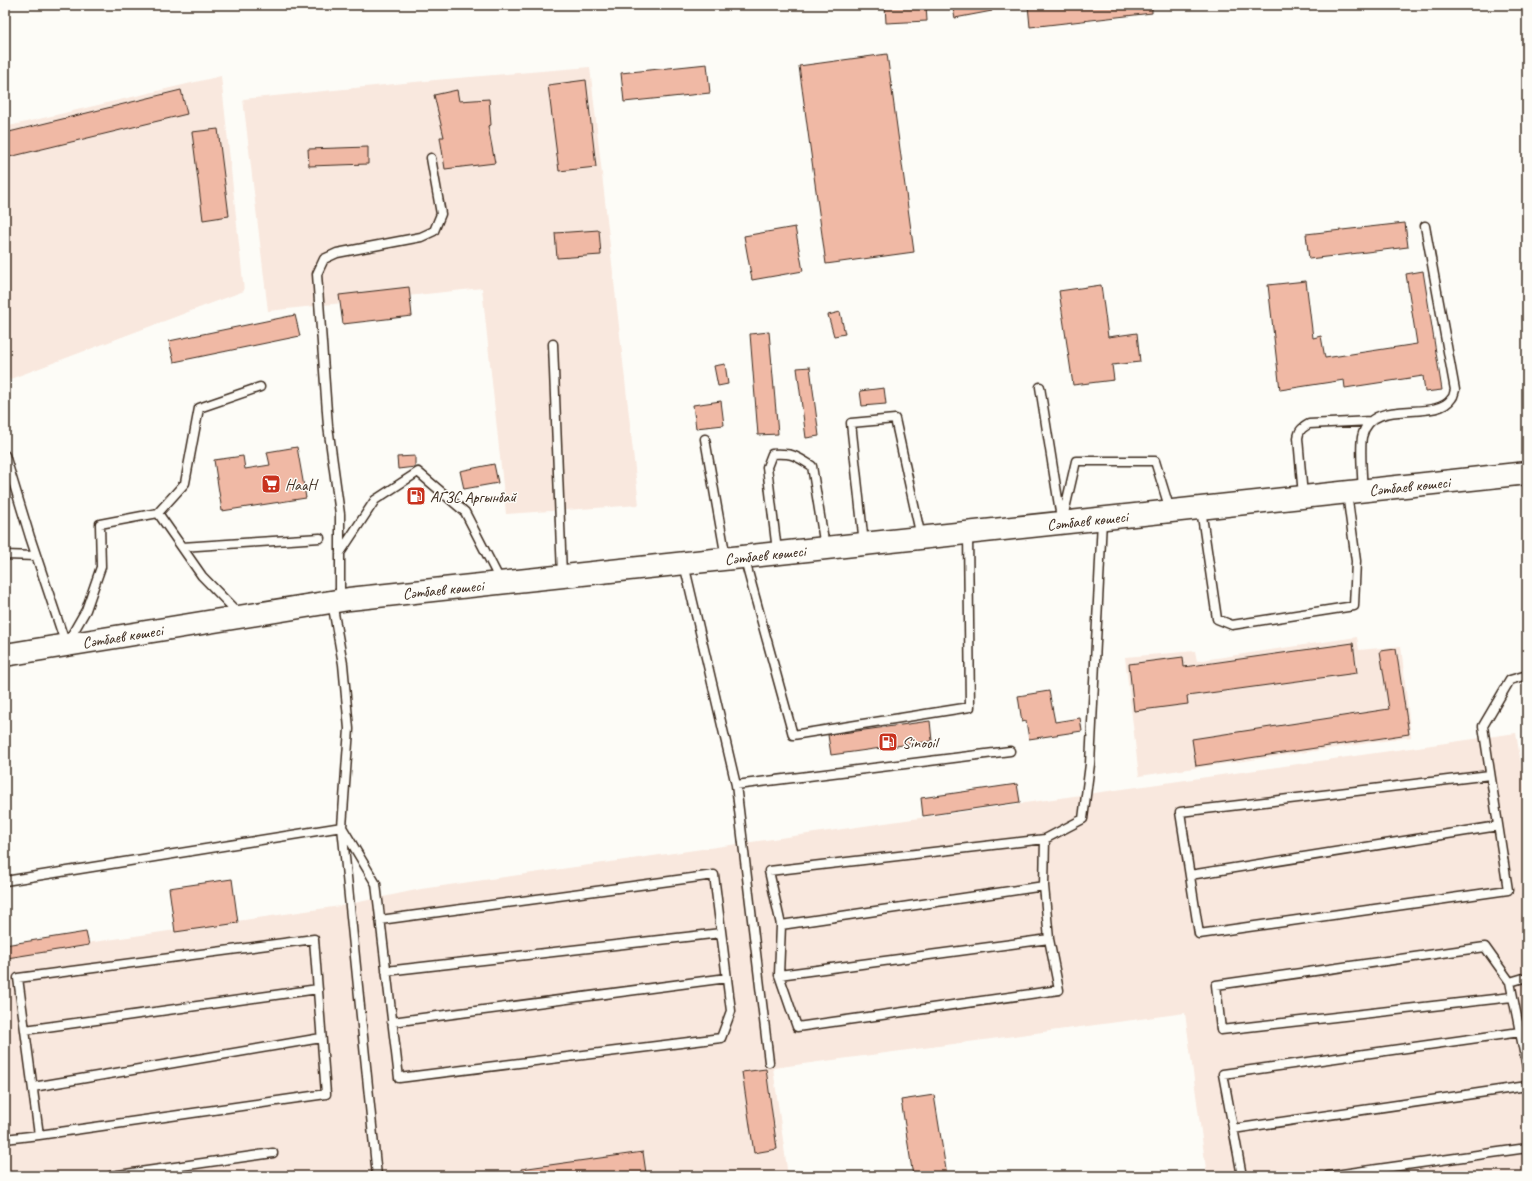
<svg xmlns="http://www.w3.org/2000/svg" width="1532" height="1181" font-family="Caveat,sans-serif">
<rect width="100%" height="100%" fill="#fdfcf7"/>
<filter id="ink" filterUnits="userSpaceOnUse"><feTurbulence type="fractalNoise" baseFrequency=".025" numOctaves="2"/><feDisplacementMap in="SourceGraphic" scale="8" xChannelSelector="R" yChannelSelector="G"/><feConvolveMatrix kernelMatrix="1 2 1 2 8 2 1 2 1" color-interpolation-filters="sRGB"/></filter>
<g filter="url(#ink)">
<!-- built -->
<path fill="#f9e8de" d="M590,67L639,505L506,514L482,288L268,311L243,99L435,80Z
M221,76L244,291L5,381V127Z
M1357,637L1359,650L1401,646L1411,737L1139,776L1125,657L1195,651L1197,661Z
M1516,733L1527,801V1176H1207L1185,1013L773,1068L788,1176H5V955L340,906L421,889Z"/>
<!-- building -->
<path fill="#f0b9a5" stroke="#3b2a1e" d="M885,5H926L927,21L886,23Z
M952,5H992V11L955,18Z
M1028,5H1152V13L1030,27Z
M887,54L914,252L826,264L799,66Z
M707,64L710,93L624,102L621,73Z
M586,80L596,167L559,171L548,85Z
M181,90L187,114L5,158V133Z
M457,90L459,101L489,99L491,125L488,126L495,163L445,169L440,137H444L434,95Z
M218,129L229,216L203,220L192,132Z
M368,147V164L309,166L308,149Z
M1405,223L1408,247L1309,259L1306,234Z
M795,227L803,271L752,280L744,236Z
M599,230L601,255L557,258L555,233Z
M1423,271L1442,390L1425,392L1423,376L1345,388L1344,380L1280,390L1268,285L1306,281L1313,338L1321,336L1325,358L1417,344L1406,274Z
M1101,285L1108,337L1137,333L1140,362L1112,365L1114,380L1073,385L1059,291Z
M409,287L412,316L343,324L339,295Z
M840,312L845,334L834,336L828,315Z
M295,315L300,336L174,362L169,341Z
M769,332L778,434L758,435L750,334Z
M725,364L728,384L718,386L714,366Z
M810,367L819,436L806,438L797,368Z
M884,388L886,404L862,406L860,391Z
M721,401L724,425L696,428L693,405Z
M297,447L306,498L222,511L214,460L243,456L245,469L270,465L267,452Z
M415,456V467L398,469L397,457Z
M494,464L498,483L464,489L460,471Z
M1353,643L1357,673L1187,696L1188,704L1134,711L1129,664L1183,657L1184,667Z
M1396,649L1409,734L1196,766L1192,739L1389,709L1380,651Z
M1049,691L1055,722L1080,718L1082,731L1029,739L1026,721L1022,722L1018,696Z
M930,721L932,741L831,755L828,735Z
M1017,784L1020,802L923,816L921,798Z
M232,879L238,923L175,932L169,888Z
M86,932L89,945L7,958L5,945Z
M766,1069L777,1149L754,1153L742,1072Z
M934,1095L947,1176H913L901,1100Z
M643,1152L646,1173L623,1176H521V1169Z"/>
<g fill="none" stroke-linecap="round" stroke-linejoin="round">
<defs>
<path id="service" d="M553,344L562,575
M1040,387L1061,518
M705,439L726,558
M5,455L30,537L66,645L86,610L101,567L100,524L158,513L202,576L240,615
M1363,490C1362,476 1360,450 1362,437C1371,395 1435,424 1452,398C1454,396 1454,392 1455,390L1425,226
M1303,496L1298,438C1299,430 1302,428 1309,424L1371,421
M1201,509L1217,619L1232,625L1354,606L1356,561L1347,493
M158,513L185,483L199,408L260,387
M1062,522L1076,461H1155L1170,510
M864,544L851,423L895,419L921,537
M182,547L320,538
M777,551L767,467L772,454C792,453 795,455 812,466L825,547
M340,553L375,500L418,472L465,512L501,582
M5,555L36,556
M744,557L793,735L970,707L968,534
M684,564L736,785L1010,751
M340,599V514L328,426L317,274L324,259L337,253L421,237L434,231L441,214L431,158
M332,602L343,664L349,729L342,827L376,884L399,1078L721,1038L731,1011L714,875L380,920
M1490,775L1180,812L1199,934L1508,890L1483,726L1510,680L1527,675
M736,785L769,1062
M1045,839L1083,819L1090,764L1102,520
M1190,875L1498,826
M5,881L342,827L377,1176
M781,925L769,871L1045,839L1044,886
M386,971L721,933
M779,975L781,925L1044,886L1049,939L1059,990L797,1027L779,975L1049,939
M1510,982L1527,1067
M1512,997L1221,1030L1216,985L1485,947L1510,982L1527,977
M392,1022L727,978
M25,1030L318,989
M33,1087L321,1038
M1233,1129L1527,1086
M5,1139L39,1135L326,1094L314,939L18,978L39,1135
M111,1176L273,1153
M1242,1176L1223,1074L1520,1032
M1328,1176L1527,1148"/>
<g id="secondary">
<path id="s1" d="M5,655L349,599L1527,473"/>
</g>
</defs>
<!-- service casing -->
<use href="#service" stroke="#3b2a1e" stroke-width="11"/>
<!-- secondary casing -->
<use href="#secondary" stroke="#3b2a1e" stroke-width="25"/>
<!-- service -->
<use href="#service" stroke="#fdfcf7" stroke-width="8"/>
<!-- secondary -->
<use href="#secondary" stroke="#fdfcf7" stroke-width="22"/>
</g>
</g>
<!-- icons -->
<defs>
<symbol id="supermarket-square" viewBox="-11 -11 22 22"><rect x="-9" y="-9" width="18" height="18" rx="4" fill="#c8321e" stroke="#fdfcf7"/><path d="M-6-5.5h2.5l.6 2H6L4.5 2H-2.5L-4.4-4H-6ZM-1.5 3.2a1.3 1.3 0 1 0 .1 0ZM3 3.2a1.3 1.3 0 1 0 .1 0Z" fill="#fff"/></symbol>
<symbol id="fuel-square" viewBox="-11 -11 22 22"><rect x="-9" y="-9" width="18" height="18" rx="4" fill="#c8321e" stroke="#fdfcf7"/><path d="M-5.5-6h7V0h2V4h1.3V-2.5L3-4.5l.8-.8L6-3V5H2.5V1h-1V6h-7ZM-4.2-4.7v3.2H.2V-4.7Z" fill="#fff"/></symbol>
</defs>
<g fill-rule="evenodd">
<use href="#supermarket-square" x="260" y="473" width="22" height="22"/>
<use href="#fuel-square" x="405" y="485" width="22" height="22"/>
<use href="#fuel-square" x="877" y="731" width="22" height="22"/>
</g>
<g text-anchor="middle" stroke-width="3" stroke-linejoin="round" paint-order="stroke">
<!-- poi labels -->
<g font-size="16" fill="#3b2a1e" stroke="#fdfcf7" text-anchor="start">
<text x="285" y="490">НааН</text>
<text x="430" y="502">АГЗС Аргынбай</text>
<text x="902" y="748">Sinooil</text>
</g>
<!-- street labels -->
<g font-size="16" fill="#3b2a1e" stroke="#fdfcf7">
<text dy="6" stroke="none"><textPath href="#s1" startOffset="1415">Сәтбаев көшесі</textPath></text>
<text dy="6" stroke="none"><textPath href="#s1" startOffset="1091">Сәтбаев көшесі</textPath></text>
<text dy="6" stroke="none"><textPath href="#s1" startOffset="767">Сәтбаев көшесі</textPath></text>
<text dy="6" stroke="none"><textPath href="#s1" startOffset="443">Сәтбаев көшесі</textPath></text>
<text dy="6" stroke="none"><textPath href="#s1" startOffset="119">Сәтбаев көшесі</textPath></text>
</g>
</g>
<!-- margin -->
<rect width="1532" height="1181" fill="none" stroke="#fdfcf7" stroke-width="20"/>
<rect x="10" y="10" width="1512" height="1161" fill="none" stroke="#3b2a1e" stroke-width="1.5" filter="url(#ink)"/>
</svg>
